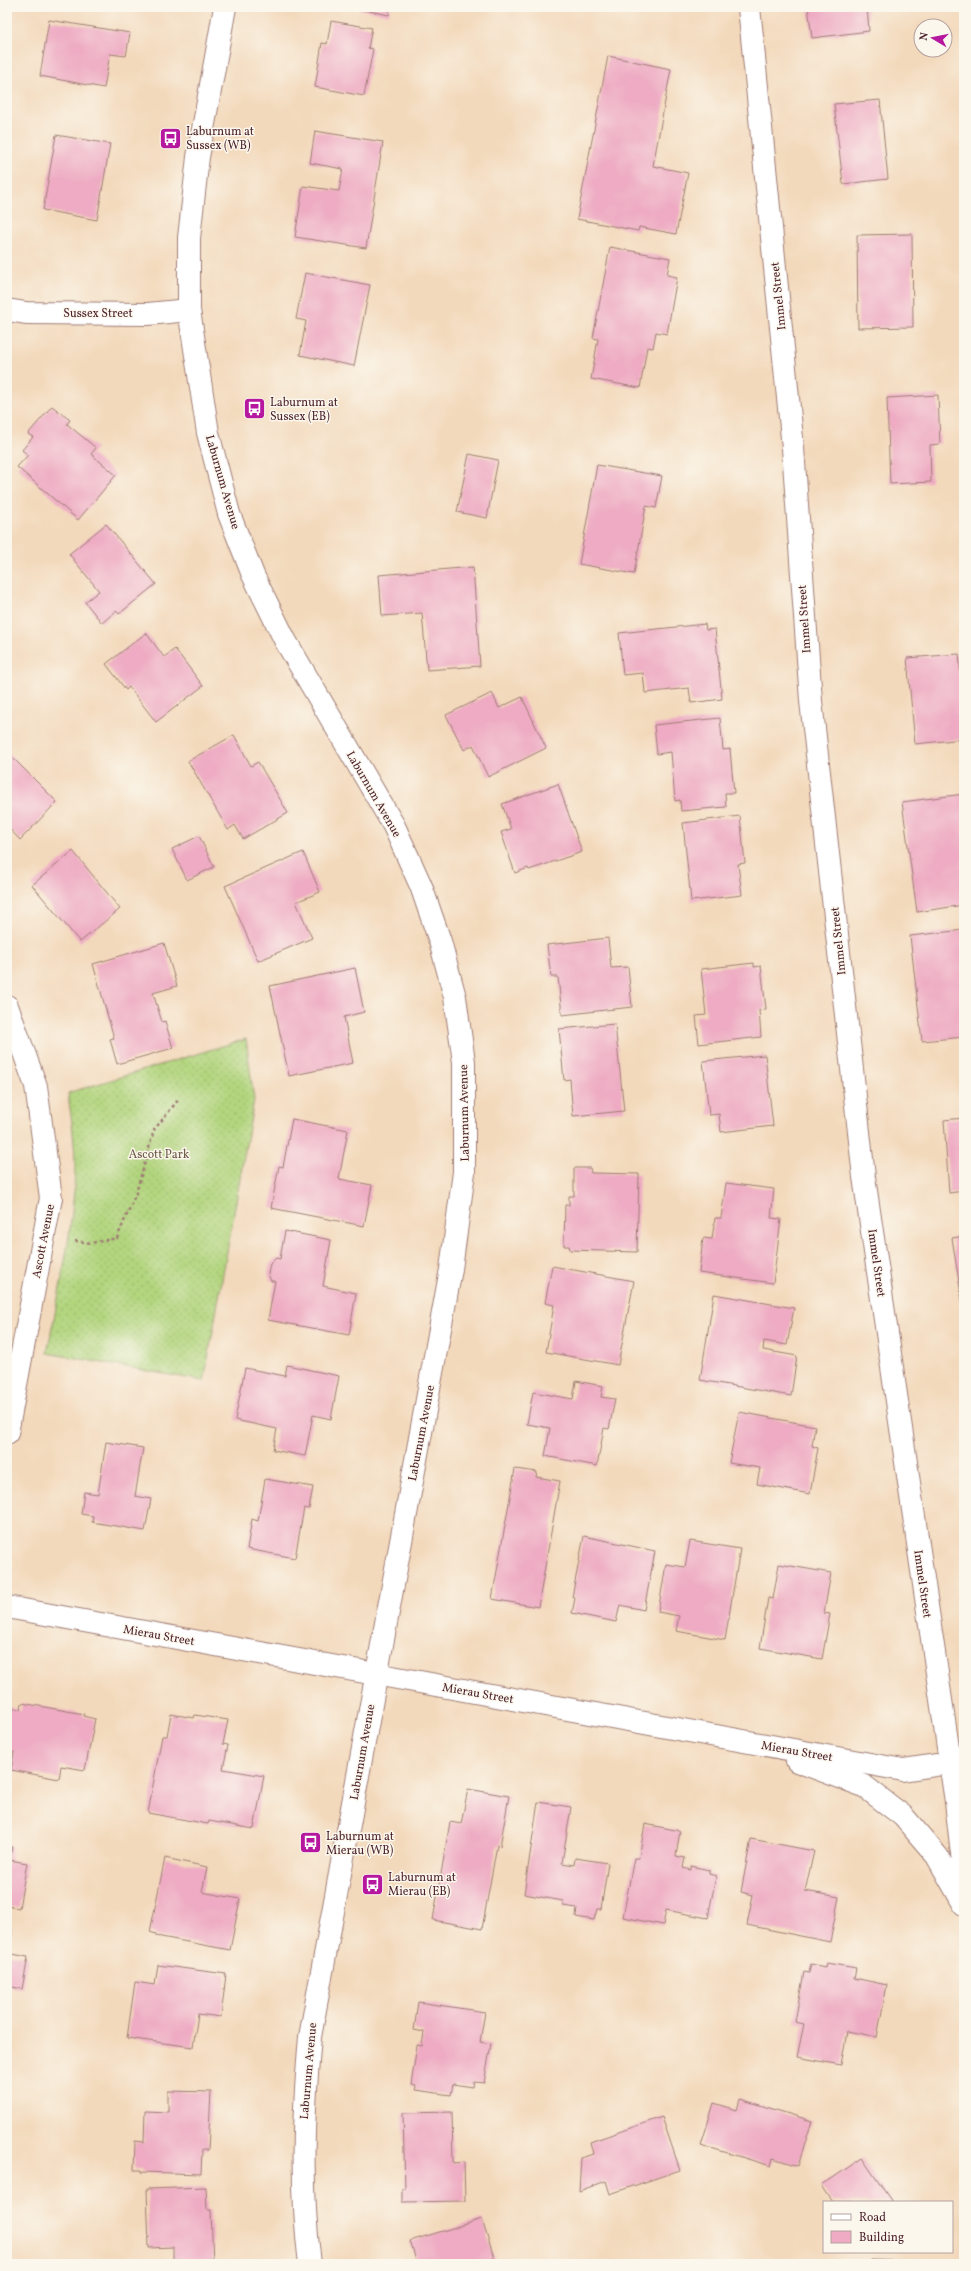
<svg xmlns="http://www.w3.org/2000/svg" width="971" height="2271" font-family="Vollkorn,serif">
<defs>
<pattern id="grass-dots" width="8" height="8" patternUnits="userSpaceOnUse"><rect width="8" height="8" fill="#b2d57e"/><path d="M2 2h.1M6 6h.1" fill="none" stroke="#9bb66d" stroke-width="1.8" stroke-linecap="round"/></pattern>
</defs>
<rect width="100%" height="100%" fill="#fbf7ec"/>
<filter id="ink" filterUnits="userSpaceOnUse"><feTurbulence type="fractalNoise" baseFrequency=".025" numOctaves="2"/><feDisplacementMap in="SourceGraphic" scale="8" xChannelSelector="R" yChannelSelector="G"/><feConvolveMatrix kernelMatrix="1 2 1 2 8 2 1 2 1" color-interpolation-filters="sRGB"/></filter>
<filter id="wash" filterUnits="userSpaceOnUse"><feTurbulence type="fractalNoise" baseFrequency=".012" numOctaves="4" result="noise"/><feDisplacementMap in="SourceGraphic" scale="16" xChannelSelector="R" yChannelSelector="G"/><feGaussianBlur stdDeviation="0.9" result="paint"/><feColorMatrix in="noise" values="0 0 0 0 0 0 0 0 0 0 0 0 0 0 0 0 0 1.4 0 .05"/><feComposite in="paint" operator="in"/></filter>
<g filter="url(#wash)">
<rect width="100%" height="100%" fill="#f3d9bc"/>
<!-- grass -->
<path fill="url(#grass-dots)" stroke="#7e7a54" d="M246,1039L254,1100L204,1381L47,1353C59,1292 74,1229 75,1166C75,1142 71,1117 68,1093Z"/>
<g id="blocks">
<!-- building -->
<path fill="#eeabc3" d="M349,7H390L389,15Z
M808,7H867L869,31L812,38Z
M49,20L130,33L126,56L110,54L104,88L40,76Z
M331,21L372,28L368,48L373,49L364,96L315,87L322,43L327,44Z
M608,56L671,69L653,166L688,173L676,234L639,227L638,231L577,219Z
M880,100L888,179L843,184L834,104Z
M315,131L383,142L366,248L295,237L303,186L339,191L343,169L310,163Z
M56,135L110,144L97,220L43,210Z
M912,234L913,327L858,328L857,235Z
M610,247L670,258L667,275L677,277L667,334L656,332L653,348L647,347L640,388L591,379L598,339L593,338Z
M305,273L370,285L354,366L300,355L306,321L296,319Z
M938,395L940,444L930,445L931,482L890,484L887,398Z
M7,403L12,404L8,427H7Z
M52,406L70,420L67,424L96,448L91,454L116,475L78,520L17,467L28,455L22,450L33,437L28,434Z
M469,454L498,460L487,518L457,512Z
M597,465L662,476L656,508L646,506L634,574L579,564Z
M106,524L156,584L119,614L116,611L102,623L85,602L99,591L69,554Z
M473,567L480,666L427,670L422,613L382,616L379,575Z
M705,624L706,630L715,629L722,699L691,703L689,688L645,693L643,673L623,675L619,633Z
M146,633L164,657L175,649L203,686L156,722L129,687L126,690L106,664Z
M959,654L964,711V739L915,744L907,658Z
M492,693L499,708L522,697L546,748L488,777L473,745L464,750L446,715Z
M720,718L723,750L730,749L734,793H725L726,807L681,811L680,800L675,801L671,752L657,754L654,725Z
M234,735L251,766L258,762L288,813L243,839L235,825L228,830L188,761Z
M7,752L57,802L20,840L7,826Z
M558,784L582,852L529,870L528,868L515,873L501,832L511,829L502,804Z
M964,794V905L917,912L902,802Z
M740,816L745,863L738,864L742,895L691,901L683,823Z
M199,836L214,867L187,880L172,849Z
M73,851L120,909L80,942L32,885Z
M303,852L320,892L296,902L312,938L258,961L225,886Z
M964,930V1037L922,1041L910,936Z
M608,938L611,968L628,967L632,1007L562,1015L558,977H551L547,945Z
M164,943L177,986L153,993L162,1022L165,1021L173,1048L117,1064L110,1039L114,1038L93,964Z
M754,963V967L761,966L766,1009L759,1010L761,1037L699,1044L696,1016L706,1015L701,969Z
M355,968L364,1012L344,1017L353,1063L289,1076L270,986Z
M615,1024L624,1111L573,1116L570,1079L564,1080L559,1029Z
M765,1055L773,1126L721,1132L719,1114L709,1115L703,1061Z
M964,1118V1191L949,1193L944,1120Z
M292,1119L348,1130L339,1179L372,1185L364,1226L271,1208L279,1166L283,1167Z
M574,1168H590L591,1173L639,1174L637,1252L570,1250L569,1246H564L565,1205H569V1196H574Z
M726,1183L774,1189L771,1218L781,1219L773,1283L699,1273L703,1238L712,1239L715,1218H721Z
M285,1231L331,1240L323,1286L356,1293L349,1335L268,1320L275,1281H271L268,1274L270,1264L276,1258L280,1259Z
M964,1236V1307H963L952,1238Z
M552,1266L634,1281L618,1365L546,1352L554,1305L545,1303Z
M714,1294L794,1308L787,1345L764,1341L763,1350L797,1356L791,1396L700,1380Z
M287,1365L339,1376L331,1419L313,1415L305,1456L273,1450L277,1429L235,1420L245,1368L285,1376Z
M576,1381L603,1386L601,1397L615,1399L609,1429L604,1428L597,1466L545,1456L550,1428L527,1424L533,1392L573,1399Z
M739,1412L815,1426L812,1446L818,1448L810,1494L757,1484L760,1468L729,1463Z
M106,1442L143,1448L135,1496L151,1499L145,1531L92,1522L93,1516L81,1514L84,1492L98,1494Z
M515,1469L537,1472L536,1477L560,1481L538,1607L492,1599Z
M265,1479L313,1487L309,1509L304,1508L295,1558L247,1549L252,1519L258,1521Z
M584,1536L655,1551L644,1610L620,1605L616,1622L572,1613L575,1598L572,1597Z
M690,1541L740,1549L725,1640L676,1631L679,1616L658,1612L666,1564L685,1567Z
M779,1564L831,1573L824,1613L830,1614L822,1659L760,1648L768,1598L773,1599Z
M22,1703L84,1714L83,1716L95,1719L85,1770L61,1766L59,1779L11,1770L14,1752L7,1751V1707L21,1710Z
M171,1714L194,1718L195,1715L228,1720L223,1744L228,1745L223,1769L264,1776L254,1829L209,1821L208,1824L148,1813L162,1736H167Z
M468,1789L509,1796L500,1846L497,1845L482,1929L433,1920L450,1822L461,1824Z
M538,1802L571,1807L562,1863L574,1865L575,1858L608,1863L601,1909H597L594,1920L576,1917L577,1908L563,1906V1901L524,1894Z
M645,1824L680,1831L676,1856L685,1858L683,1868L691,1870V1866L709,1870V1874L716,1876L708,1918L666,1910L663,1925L623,1917L634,1858H639Z
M751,1839L814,1851L805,1891L839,1897L830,1942L747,1925L753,1895L741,1892Z
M7,1846L12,1847L10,1860L27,1863L19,1908L7,1906Z
M165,1858L207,1867L202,1892L240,1899L230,1950L156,1936V1934L150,1932Z
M7,1927L12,1928L8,1949H7Z
M7,1953L28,1957L22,1989L7,1986Z
M826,1963L856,1968L854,1978L887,1985L877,2037L847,2031L841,2065L797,2057L804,2024L795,2022L804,1972L809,1973L811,1964L825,1967Z
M158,1965L226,1974L221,2017L198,2014L193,2047L127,2038L135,1982L155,1985Z
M418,2002L485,2012L480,2042L491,2044L484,2083L474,2082L473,2087L453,2084L451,2095L415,2090L416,2086L411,2085L417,2045L422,2046L424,2032L414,2030Z
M168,2091L211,2092L208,2150H202L201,2174L142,2172V2170H134L135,2141L144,2142L145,2111L168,2112Z
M740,2099L812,2121L798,2166L773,2158L771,2166L701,2145L714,2103L737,2110Z
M452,2112L453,2163L464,2162L465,2201L402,2202V2189H405L403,2113Z
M662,2117L680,2170L610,2194L606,2181L579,2191L581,2158L593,2154L590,2142Z
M862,2158L892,2202H832L821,2186Z
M206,2187L207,2210H211L213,2264H173V2247L149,2248L147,2189Z
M482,2219L496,2264H417L410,2241Z
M871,2260L928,2262V2264H870Z"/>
</g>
</g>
<g filter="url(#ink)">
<use href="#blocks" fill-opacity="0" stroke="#9e7c74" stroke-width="1"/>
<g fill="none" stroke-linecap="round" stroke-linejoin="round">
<defs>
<path id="minor" d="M7,310L26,313L148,314L189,310
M7,1006L36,1086L51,1198L7,1433"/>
<path id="tertiary" d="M225,7L198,157L189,238V310L208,433L229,514L253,575L285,640L394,826L421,886L440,941L455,997L464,1062V1172L451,1269L310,2037C303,2116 300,2185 310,2264
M749,7L793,448L811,701L864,1177L956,1802L964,1871
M7,1607L903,1770L949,1763
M797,1761L864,1786L903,1816L937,1856L964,1904"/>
</defs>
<!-- minor casing -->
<use href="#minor" stroke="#9e7c74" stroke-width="24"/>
<!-- tertiary casing -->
<use href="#tertiary" stroke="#9e7c74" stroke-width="24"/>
<!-- path -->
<path stroke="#9e7c74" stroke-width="2.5" stroke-dasharray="3 3" stroke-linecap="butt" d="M75,1241L91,1243L117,1238L136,1193L154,1130L179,1099"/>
<!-- minor -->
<use href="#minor" stroke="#fff" stroke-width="22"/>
<!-- tertiary -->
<use href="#tertiary" stroke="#fff" stroke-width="22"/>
</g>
</g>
<!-- icons -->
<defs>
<symbol id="bus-square" viewBox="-11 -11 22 22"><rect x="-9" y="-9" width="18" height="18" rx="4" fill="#b5179e" stroke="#fbf7ec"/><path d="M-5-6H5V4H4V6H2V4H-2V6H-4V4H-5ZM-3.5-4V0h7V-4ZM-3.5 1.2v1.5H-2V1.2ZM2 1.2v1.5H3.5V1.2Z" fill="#fff"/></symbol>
</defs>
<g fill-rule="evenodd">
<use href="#bus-square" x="158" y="126" width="25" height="25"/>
<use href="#bus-square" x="242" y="396" width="25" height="25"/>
<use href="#bus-square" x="298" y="1830" width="25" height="25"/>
<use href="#bus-square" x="360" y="1872" width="25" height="25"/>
</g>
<g text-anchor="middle" stroke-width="3" stroke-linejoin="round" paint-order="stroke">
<!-- poi labels -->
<g font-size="12" fill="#4a1f2b" stroke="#fbf7ec" text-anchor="start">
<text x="186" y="135">Laburnum at<tspan x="186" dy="14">Sussex (WB)</tspan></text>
<text x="270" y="406">Laburnum at<tspan x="270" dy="14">Sussex (EB)</tspan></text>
<text x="326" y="1840">Laburnum at<tspan x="326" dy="14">Mierau (WB)</tspan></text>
<text x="388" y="1881">Laburnum at<tspan x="388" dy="14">Mierau (EB)</tspan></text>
</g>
<!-- street labels -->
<g font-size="12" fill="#4a1f2b" stroke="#fbf7ec">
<text transform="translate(778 296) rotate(-96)" y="4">Immel Street</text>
<text x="98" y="317">Sussex Street</text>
<text transform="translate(223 482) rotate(74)" y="4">Laburnum Avenue</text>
<text transform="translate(804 619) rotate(-94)" y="4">Immel Street</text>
<text transform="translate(374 794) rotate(60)" y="4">Laburnum Avenue</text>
<text transform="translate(838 941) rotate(-96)" y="4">Immel Street</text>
<text transform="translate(464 1113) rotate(-91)" y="4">Laburnum Avenue</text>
<text transform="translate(43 1241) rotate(-79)" y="4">Ascott Avenue</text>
<text transform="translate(877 1263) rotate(82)" y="4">Immel Street</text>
<text transform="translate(421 1433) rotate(-79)" y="4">Laburnum Avenue</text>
<text transform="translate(923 1584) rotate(82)" y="4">Immel Street</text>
<text transform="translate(159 1635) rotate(10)" y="4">Mierau Street</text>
<text transform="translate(478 1693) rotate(10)" y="4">Mierau Street</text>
<text transform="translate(797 1751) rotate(10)" y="4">Mierau Street</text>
<text transform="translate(362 1752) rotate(-80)" y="4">Laburnum Avenue</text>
<text transform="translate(308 2071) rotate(-85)" y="4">Laburnum Avenue</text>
</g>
<!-- park labels -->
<g font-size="12" fill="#695644" stroke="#fbf7ec">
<text x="159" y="1158">Ascott Park</text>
</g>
</g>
<!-- margin -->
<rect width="971" height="2271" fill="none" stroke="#fbf7ec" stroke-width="24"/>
<!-- legend -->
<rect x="823" y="2201" width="130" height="52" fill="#fbf7ec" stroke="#b4a19f"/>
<rect x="831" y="2214" width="20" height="6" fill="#ffffff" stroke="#b4a19f"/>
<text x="859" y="2221" font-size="12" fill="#4a1f2b">Road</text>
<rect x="831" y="2231" width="20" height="12" fill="#eeabc3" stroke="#b4a19f"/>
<text x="859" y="2241" font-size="12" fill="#4a1f2b">Building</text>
<!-- north arrow -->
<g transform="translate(933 38) rotate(280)"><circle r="19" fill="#fbf7ec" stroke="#b4a19f"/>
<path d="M0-3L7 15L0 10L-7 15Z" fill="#b5179e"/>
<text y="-6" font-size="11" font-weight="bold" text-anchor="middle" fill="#4a1f2b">N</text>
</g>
</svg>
